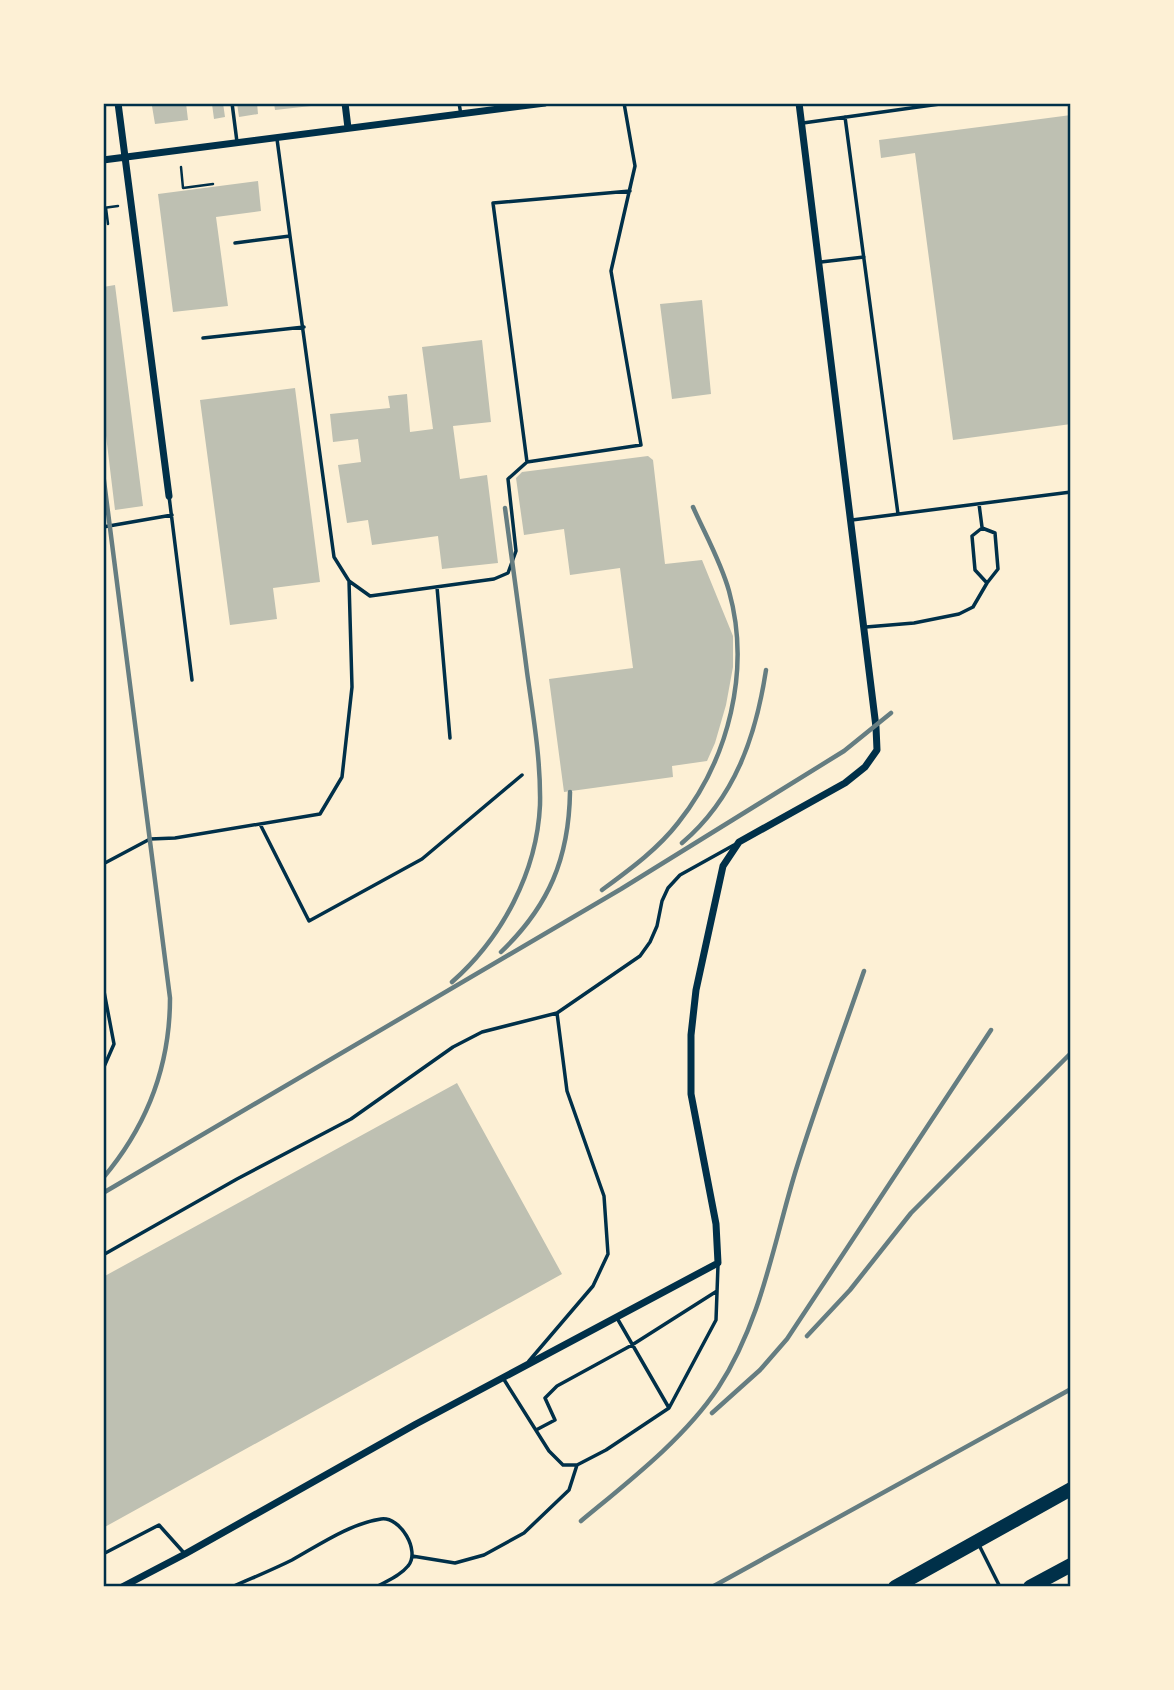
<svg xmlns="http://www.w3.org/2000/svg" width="1174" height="1690" font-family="'Fira Sans',sans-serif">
<rect width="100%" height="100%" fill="#fdf0d5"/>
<!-- building -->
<path fill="#bec0b2" d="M173,103H186L188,120L155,124L152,106Z
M217,103H223L225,117L214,119L212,104Z
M237,103H257L258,114L239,117Z
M274,103H310L311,106L275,110Z
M1071,115V424L953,440L915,153L881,158L879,140Z
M258,181L261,211L216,217L228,306L173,312L158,194Z
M115,285L143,506L115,510L103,411V287Z
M702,300L711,394L672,399L660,304Z
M482,340L491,422L453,426L460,479L487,475L498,563L442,569L438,536L372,545L368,520L347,523L338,465L361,462L358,439L333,442L330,414L390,408L388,396L407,394L410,432L433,429L422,347Z
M295,388L320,582L273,588L277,619L230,625L200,400Z
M648,456L653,460L665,564L702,560L733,636V667L726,705L715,743L707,761L672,766L673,777L564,792L549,679L633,668L620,568L570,575L564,529L524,535L516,478L522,472Z
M457,1083L562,1274L103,1528V1277Z"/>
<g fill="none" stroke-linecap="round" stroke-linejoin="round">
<!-- path -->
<path stroke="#003049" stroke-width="2.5" d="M181,167L183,188L213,184
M103,208L118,206
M106,208L108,224"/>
<!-- service -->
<path stroke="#003049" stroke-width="3.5" d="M232,103L237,142
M459,103L461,115
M624,103L635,166L611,271L641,445L527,462L493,203L630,191
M845,117L898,514
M803,123L947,103
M290,236L334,557L349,581L370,596L494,579L508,573L516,551L508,479L527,462
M235,243L290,236L277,139
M821,262L864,257
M203,338L304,327
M169,496L192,680
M979,504L982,527
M852,520L1071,492
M103,527L172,515
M982,528L972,536L975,570L987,583
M437,587L450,738
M866,627L914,623L959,614L973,607L987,583L998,569L995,533L982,528
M260,824L309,921L422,859L522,775
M103,864L150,839L175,838L320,814L342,777L352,687L349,581
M103,986L114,1044L103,1069
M103,1255L237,1179L351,1119L453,1047L482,1032L557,1013L640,956L650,942L657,926L662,901L668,888L680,875L734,845
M529,1361L593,1286L608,1254L604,1196L567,1091L557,1013
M503,1378L549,1451L563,1465H577L606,1450L669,1408L617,1318
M669,1408L716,1320L718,1265
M536,1430L555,1420L545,1398L557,1386L632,1345L717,1291
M979,1545L1000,1587
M103,1554L159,1525L185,1554
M412,1556L455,1563L484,1555L524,1533L569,1490L577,1465
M232,1587C252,1578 272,1570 292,1560C319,1545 349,1524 381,1519C400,1516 421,1551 408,1566C400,1576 387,1581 376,1587"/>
<!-- minor -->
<path stroke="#003049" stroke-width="7" d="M118,103L169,496
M345,103L348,128
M103,160L545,103
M122,1587L185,1554L416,1424L718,1263L716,1224L691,1094V1035L696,990L723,866L739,842L845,783L865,767L877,750L876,727L799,103"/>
<!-- motorway -->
<path stroke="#003049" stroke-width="14" d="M895,1587L1071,1489
M1030,1587L1071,1565"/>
<!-- rail -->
<path stroke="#657d81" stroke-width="4.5" d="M103,473L170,998C170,1066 147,1126 103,1178
M682,843C735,798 756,736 766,670
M602,890C629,870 657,850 678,823C729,759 751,670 729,591C721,562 705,534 693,507
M501,952C549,906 569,858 570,792
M452,982C502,938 537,872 540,805C541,760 533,715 527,672C520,617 512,562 505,508
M103,1193L621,889L844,751L891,713
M807,1336L850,1290L911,1213L1071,1053
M712,1413L760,1370L787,1339L991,1030
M581,1521C628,1482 684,1439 718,1388C761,1322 773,1246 795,1173C816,1105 841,1038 864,971
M712,1587L1071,1389"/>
</g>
<!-- border -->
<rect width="1174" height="1690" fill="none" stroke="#fdf0d5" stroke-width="210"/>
<rect x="105" y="105" width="964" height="1480" fill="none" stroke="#003049" stroke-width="2.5"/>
</svg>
